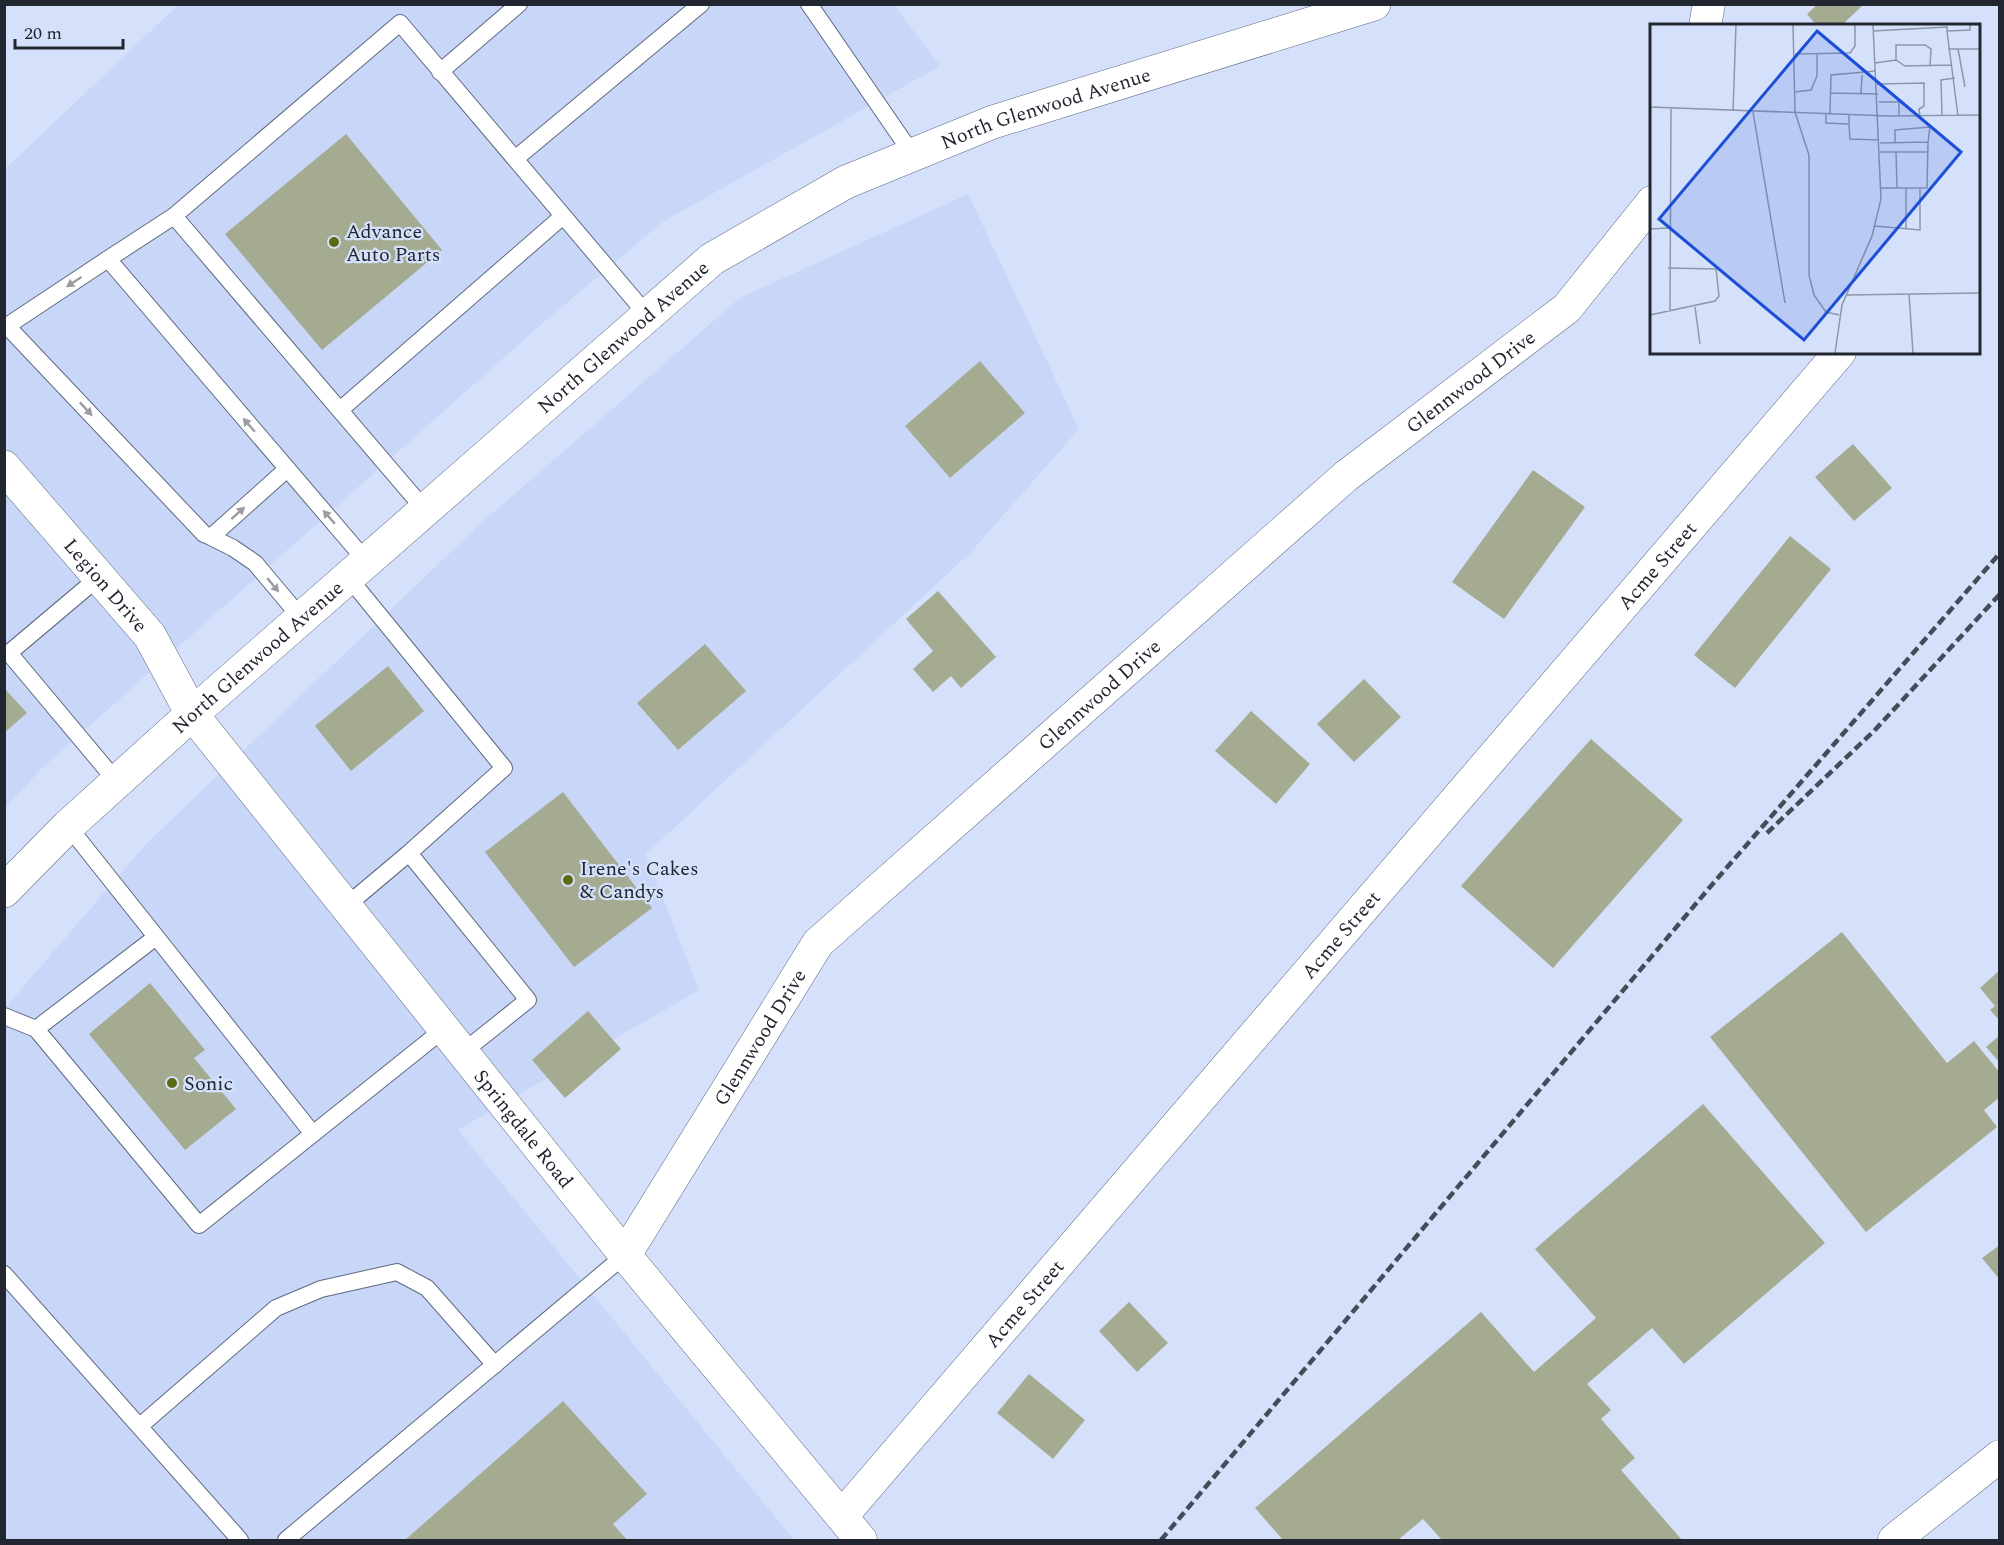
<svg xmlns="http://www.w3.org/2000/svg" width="2004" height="1545" font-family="Spectral,serif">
<rect width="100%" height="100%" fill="#d5e1fb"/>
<!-- built -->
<path fill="#c8d6f7" d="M178,5H894L940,66L664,221L544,322L42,768L5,808L4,170Z
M968,194L1079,429L971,552L646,854L699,990L458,1130L794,1540H5V1008L146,844L480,524L740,298Z"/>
<!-- building -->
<path fill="#a5ab91" d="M1818,4H1864L1841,26H1817L1807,14Z
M346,134L442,250L322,350L225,234Z
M980,361L1025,413L950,478L905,426Z
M1853,444L1892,488L1854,521L1815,477Z
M1533,470L1585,507L1504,619L1452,582Z
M1790,536L1831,569L1735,688L1694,655Z
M938,591L996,657L961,688L951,676L933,692L913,669L933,651L906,619Z
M705,644L746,691L678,750L637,703Z
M388,666L424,711L351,771L315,726Z
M1364,679L1401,717L1354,762L1317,724Z
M4,688L27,713L4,733Z
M1251,711L1310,764L1276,804L1215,751Z
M1591,739L1683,820L1553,968L1461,886Z
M563,792L652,908L574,967L485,852Z
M1842,932L1947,1063L1974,1041L2000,1073V1097L1984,1110L1997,1127L1866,1232L1710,1037Z
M2000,970V1021L1990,1010L1995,1006L1980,988Z
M150,983L205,1050L194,1058L236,1109L185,1150L89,1034Z
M588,1011L621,1049L565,1098L532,1060Z
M2000,1035V1063L1986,1047Z
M1703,1104L1825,1243L1684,1364L1652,1328L1587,1384L1611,1410L1601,1419L1635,1458L1621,1470L1682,1540H1442L1423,1519L1398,1540H1283L1255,1508L1481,1312L1534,1372L1596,1318L1535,1249Z
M2000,1245V1280L1982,1258Z
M1129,1302L1168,1343L1137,1372L1099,1331Z
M1029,1374L1085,1420L1053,1459L997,1413Z
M563,1401L647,1494L613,1524L627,1540H405Z"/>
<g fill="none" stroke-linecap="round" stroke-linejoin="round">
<defs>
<path id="service" d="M809,4L913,155
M440,72L519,4
M515,159L701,4
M174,216L425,510
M108,259L174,216L400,23L648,316
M340,410L563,216
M287,469L211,537L204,534L7,326L108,259L367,562
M211,537L233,548L255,563L302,619
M99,577L9,653L117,782
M349,578L504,768L409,853
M68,826L313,1134
M346,906L409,853L528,1000L463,1052
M4,1016L36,1029L199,1225L444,1029
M36,1029L156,937
M4,1274L240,1540
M140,1426L276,1308L321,1289L397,1272L427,1288L495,1365
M286,1540L625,1255"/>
<g id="minor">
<path d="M1705,26L1709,4"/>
<path id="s1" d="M192,714L625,1255L861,1540"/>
<path id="s2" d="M625,1255L818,943L1346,476L1567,308L1652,202"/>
<path id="s3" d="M842,1516L1840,352"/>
<path d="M1894,1540L2000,1456"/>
</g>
<g id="tertiary">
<path id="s4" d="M4,467L150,636L192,714"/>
</g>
<g id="primary">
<path id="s5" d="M4,891L68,826L192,714L712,259L846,182L993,122L1374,4"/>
</g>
</defs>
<!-- service casing -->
<use href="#service" stroke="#5f6980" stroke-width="18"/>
<!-- minor casing -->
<use href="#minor" stroke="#5f6980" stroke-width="33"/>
<!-- tertiary casing -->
<use href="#tertiary" stroke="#5f6980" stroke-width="34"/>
<!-- primary casing -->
<use href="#primary" stroke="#5f6980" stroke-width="34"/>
<!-- service -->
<use href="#service" stroke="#fff" stroke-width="16"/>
<!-- minor -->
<use href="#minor" stroke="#fff" stroke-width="32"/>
<!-- tertiary -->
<use href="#tertiary" stroke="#fff" stroke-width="33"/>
<!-- primary -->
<use href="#primary" stroke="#fff" stroke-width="33"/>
<!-- rail -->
<path stroke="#454b58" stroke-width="4.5" stroke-dasharray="9 4.5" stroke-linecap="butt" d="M1767,833L1874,731L2000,594
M1161,1540L1710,887L2000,553"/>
</g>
<!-- one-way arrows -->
<defs><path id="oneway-solid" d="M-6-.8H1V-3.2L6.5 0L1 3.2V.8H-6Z" transform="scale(1.5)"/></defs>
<g fill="#9c9da2">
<use href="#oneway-solid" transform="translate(74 282) rotate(147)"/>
<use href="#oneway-solid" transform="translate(86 409) rotate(47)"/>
<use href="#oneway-solid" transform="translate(249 425) rotate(-131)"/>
<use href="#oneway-solid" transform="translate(238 513) rotate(-42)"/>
<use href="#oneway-solid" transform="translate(329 517) rotate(-131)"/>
<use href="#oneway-solid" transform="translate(273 585) rotate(50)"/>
</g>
<!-- markers -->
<g fill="#5d6a12" stroke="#d5e1fb" stroke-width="2">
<circle cx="334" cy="242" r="6"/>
<circle cx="568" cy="880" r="6"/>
<circle cx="172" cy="1083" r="6"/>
</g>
<g text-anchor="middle" stroke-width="4.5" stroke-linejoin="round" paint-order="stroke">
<!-- street labels -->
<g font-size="20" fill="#222630" stroke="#d5e1fb">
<text dy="7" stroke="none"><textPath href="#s5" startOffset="1317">North Glenwood Avenue</textPath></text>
<text dy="7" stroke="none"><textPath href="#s5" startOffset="831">North Glenwood Avenue</textPath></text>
<text dy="7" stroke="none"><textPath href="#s2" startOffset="1228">Glennwood Drive</textPath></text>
<text dy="7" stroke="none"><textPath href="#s3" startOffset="1252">Acme Street</textPath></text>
<text dy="7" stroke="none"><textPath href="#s4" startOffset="156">Legion Drive</textPath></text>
<text dy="7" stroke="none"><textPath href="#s5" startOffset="345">North Glenwood Avenue</textPath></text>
<text dy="7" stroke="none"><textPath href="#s2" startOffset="742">Glennwood Drive</textPath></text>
<text dy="7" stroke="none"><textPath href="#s3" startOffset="766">Acme Street</textPath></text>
<text dy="7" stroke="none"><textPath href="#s2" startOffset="256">Glennwood Drive</textPath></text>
<text dy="7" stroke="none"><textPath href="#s1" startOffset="531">Springdale Road</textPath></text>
<text dy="7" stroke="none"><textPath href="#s3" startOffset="280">Acme Street</textPath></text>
</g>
<!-- poi labels -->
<g font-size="20" fill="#222630" stroke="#d5e1fb" text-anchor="start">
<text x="346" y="238">Advance<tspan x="346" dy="23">Auto Parts</tspan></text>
<text x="580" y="875">Irene's Cakes<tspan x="580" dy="23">&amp; Candys</tspan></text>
<text x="184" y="1090">Sonic</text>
</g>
</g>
<!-- overview -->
<g transform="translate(1650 24)">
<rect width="330" height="330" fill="#d5e1fb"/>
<path fill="none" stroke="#8d96aa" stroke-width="1.5" d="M143,1L145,88L159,131V251L164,271L176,288L189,291M223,7L297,3V7L320,6V1M297,7L308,92M298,25H330M308,25L315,63M145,30L200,29L205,22V1M246,36V21H275L281,25L280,42M225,39L246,36L255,42L301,41M227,60L274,59V82L269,85L270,92M145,68L161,66L167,52V30M180,69L228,70M211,69L212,51M229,78H249V92M0,83L240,92L330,91M83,87L86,1M103,88L135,279M176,89V99L199,100V90M180,89L181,51L226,47M292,92L291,56L305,54M199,100L200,115L229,116M230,119L278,118L280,103L245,106V118M230,128H277M246,128L247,164M231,164H277L278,118M225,202L270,206V164M256,204V164M0,205L18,204M259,270L263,329M197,271L330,269M45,283L50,320M20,288L21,84M0,291L65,277L69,272L66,245L18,244M185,329L192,281L222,212L231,175L223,1"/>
<path fill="#1d4ed8" fill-opacity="0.15" stroke="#1d4ed8" stroke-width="3" d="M167,7L311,128L154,316L9,195Z"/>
<rect width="330" height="330" fill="none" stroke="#222630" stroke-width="3"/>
</g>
<!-- border -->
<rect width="2004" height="1545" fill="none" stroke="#222630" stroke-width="12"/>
<!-- scale -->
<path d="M15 39v9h108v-9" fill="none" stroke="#222630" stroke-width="3"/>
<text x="24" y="39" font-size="18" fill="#222630" stroke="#d5e1fb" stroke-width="4.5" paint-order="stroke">20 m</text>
</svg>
